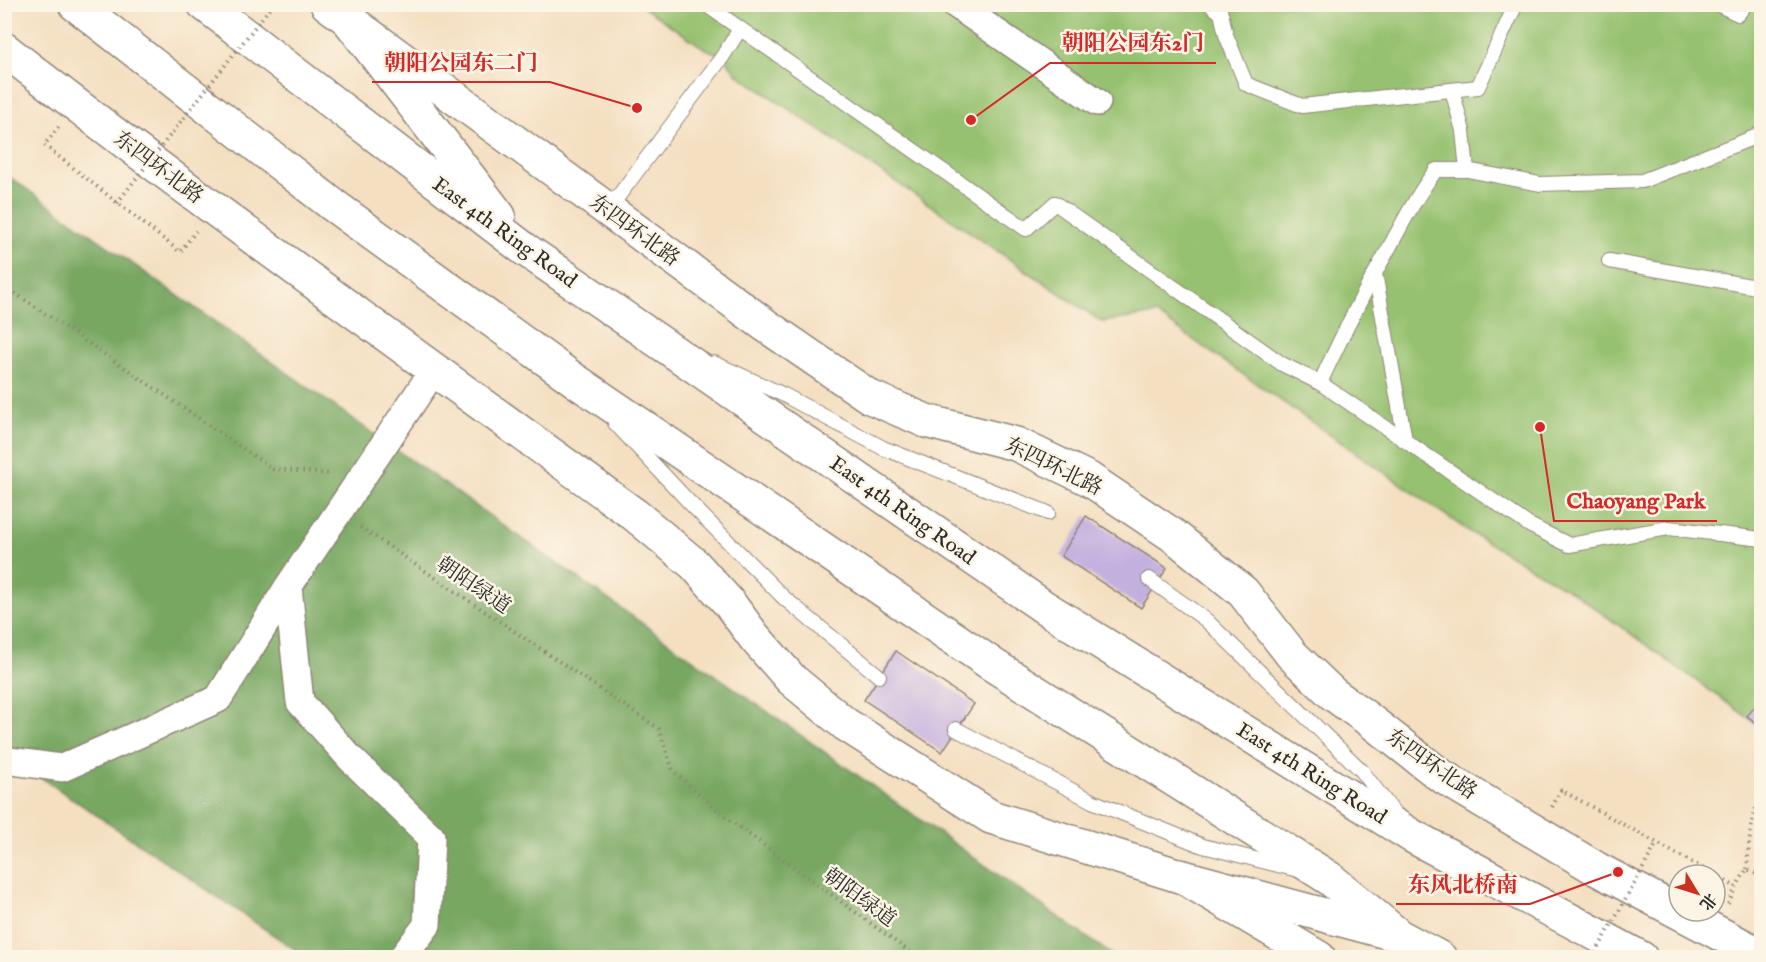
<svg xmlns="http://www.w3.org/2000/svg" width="1766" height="962" font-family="'IM FELL English','Noto Serif SC',serif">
<rect width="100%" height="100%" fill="#fcf5e5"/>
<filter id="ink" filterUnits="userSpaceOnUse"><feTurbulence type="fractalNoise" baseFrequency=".0167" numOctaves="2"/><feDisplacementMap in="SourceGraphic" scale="12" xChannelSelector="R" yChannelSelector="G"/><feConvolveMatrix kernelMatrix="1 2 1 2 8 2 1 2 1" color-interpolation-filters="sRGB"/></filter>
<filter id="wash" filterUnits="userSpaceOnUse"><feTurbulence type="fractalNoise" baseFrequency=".008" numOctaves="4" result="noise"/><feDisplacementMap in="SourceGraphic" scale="24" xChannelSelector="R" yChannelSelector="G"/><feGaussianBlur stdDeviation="1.35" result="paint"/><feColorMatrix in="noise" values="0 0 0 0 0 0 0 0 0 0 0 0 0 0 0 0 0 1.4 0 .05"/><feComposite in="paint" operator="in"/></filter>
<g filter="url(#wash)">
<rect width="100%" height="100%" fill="#f4dfc1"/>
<!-- green -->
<path fill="#96c16f" stroke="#60764d" stroke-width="1.5" d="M640,5H1761V727L1572,592L1470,532L1156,314L1102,322L737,74L723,56L704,48Z"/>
<!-- forest -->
<path fill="#78a762" stroke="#526946" stroke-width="1.5" d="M4,173L1115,957H306L5,753Z"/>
<g id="blocks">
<!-- building -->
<path fill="#c4b0df" d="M1086,516L1167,568L1141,608L1061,556Z
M896,651L974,704L942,752L864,700Z
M1762,698V727L1747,716Z"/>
</g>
</g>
<g filter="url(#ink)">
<use href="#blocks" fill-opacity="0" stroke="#908576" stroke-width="1.5"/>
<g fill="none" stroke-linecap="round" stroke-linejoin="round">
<defs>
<path id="lane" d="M705,4L1026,229L1055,203L1282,364L1320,383L1529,525L1569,545L1669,528L1762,539
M1210,4L1221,13L1226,35L1246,84L1302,106L1478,87L1516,4
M1717,4L1738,14L1746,4
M1452,90L1463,131L1467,170
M608,210L723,56L740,29
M1609,261L1762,288
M1375,273L1405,440
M714,363L784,395L883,448L1048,513
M1320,383C1341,338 1363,293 1388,250C1403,222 1417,195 1436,170H1467L1540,184L1642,181L1755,137L1762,131
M615,423L689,502L784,598L879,676
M1149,579L1206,620L1362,771L1394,813
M956,729L1092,801L1203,846L1294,869"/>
<path id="street" d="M955,4L1097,102
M4,760L62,768L218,699L288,587
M402,958L427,925L431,837L350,758L300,702L288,587L434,370"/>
<path id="secondary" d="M327,4L765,325L870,397L926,421L1016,444L1089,479L1174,536L1243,592L1292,655L1333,694L1368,719L1440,775L1597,869L1762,956
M4,49C210,210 424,362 635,515L694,564L729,603L755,638L791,679L845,724L991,817L1183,877L1319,958"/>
<path id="highway" d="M75,4L333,205L576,381L993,665L1329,878L1399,936L1440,958
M204,4L523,248L1044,607L1412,836L1641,958
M350,22L499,216
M1183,877L1387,932"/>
</defs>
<!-- lane casing -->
<use href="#lane" stroke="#908576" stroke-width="16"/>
<!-- street casing -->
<use href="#street" stroke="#908576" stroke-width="30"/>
<!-- secondary casing -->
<use href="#secondary" stroke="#908576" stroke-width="36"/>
<!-- highway casing -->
<use href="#highway" stroke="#908576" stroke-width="36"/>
<!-- path -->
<path stroke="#908576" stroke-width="4" stroke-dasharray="1.5 4.5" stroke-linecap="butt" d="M59,127L44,145L180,252L196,231
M4,289H9L273,469L332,474
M360,527L659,729L673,771L724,816L918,958
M1552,807L1561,790L1715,875
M1747,869C1749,845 1750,816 1762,794
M1715,875L1736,887
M1728,904L1736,887L1747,869L1762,877"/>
<!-- lane -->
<use href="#lane" stroke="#fff" stroke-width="14"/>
<!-- street -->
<use href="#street" stroke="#fff" stroke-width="27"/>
<!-- secondary -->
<use href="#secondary" stroke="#fff" stroke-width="33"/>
<!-- highway -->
<use href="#highway" stroke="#fff" stroke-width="33"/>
<!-- path-bridge -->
<path stroke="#908576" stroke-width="4" stroke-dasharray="1.5 4.5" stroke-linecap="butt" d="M117,203L273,4
M1593,958L1657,843"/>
</g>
</g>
<g text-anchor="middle" stroke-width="5" stroke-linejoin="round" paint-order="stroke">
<!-- street labels -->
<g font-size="21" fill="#2b2b2b" stroke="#fcf5e5">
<text transform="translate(159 167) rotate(37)" y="7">东四环北路</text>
<text transform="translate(635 230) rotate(36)" y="7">东四环北路</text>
<text transform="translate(505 232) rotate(36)" y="7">East 4th Ring Road</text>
<text transform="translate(1054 466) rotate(26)" y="7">东四环北路</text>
<text transform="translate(903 510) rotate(35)" y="7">East 4th Ring Road</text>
<text transform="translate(474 585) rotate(34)" y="7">朝阳绿道</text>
<text transform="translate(1432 764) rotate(35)" y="7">东四环北路</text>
<text transform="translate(1312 773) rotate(32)" y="7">East 4th Ring Road</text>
<text transform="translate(860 897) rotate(36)" y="7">朝阳绿道</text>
</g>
</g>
<!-- callouts -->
<path fill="none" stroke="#d62828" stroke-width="2" d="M971 120L1050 63H1216M637 108L550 82H372M1540 427L1554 521H1717M1618 872L1530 904H1396"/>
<g fill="#d62828" stroke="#fcf5e5" stroke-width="2">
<circle cx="971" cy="120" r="6"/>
<circle cx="637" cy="108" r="6"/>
<circle cx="1540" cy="427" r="6"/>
<circle cx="1618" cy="872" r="6"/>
</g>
<g font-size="22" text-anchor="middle" font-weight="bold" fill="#d62828" stroke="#fcf5e5" stroke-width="5" stroke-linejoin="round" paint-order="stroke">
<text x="1133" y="50">朝阳公园东2门</text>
<text x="461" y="70">朝阳公园东二门</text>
<text x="1636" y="508">Chaoyang Park</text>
<text x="1463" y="892">东风北桥南</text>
</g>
<!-- margin -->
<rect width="1766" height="962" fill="none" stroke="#fcf5e5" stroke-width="24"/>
<!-- north arrow -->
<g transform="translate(1697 893) rotate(128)"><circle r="28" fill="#fcf5e5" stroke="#a8a49b" stroke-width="1.5"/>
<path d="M0-4.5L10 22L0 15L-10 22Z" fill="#c8321e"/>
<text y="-9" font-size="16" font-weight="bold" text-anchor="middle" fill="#2b2b2b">北</text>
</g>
</svg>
